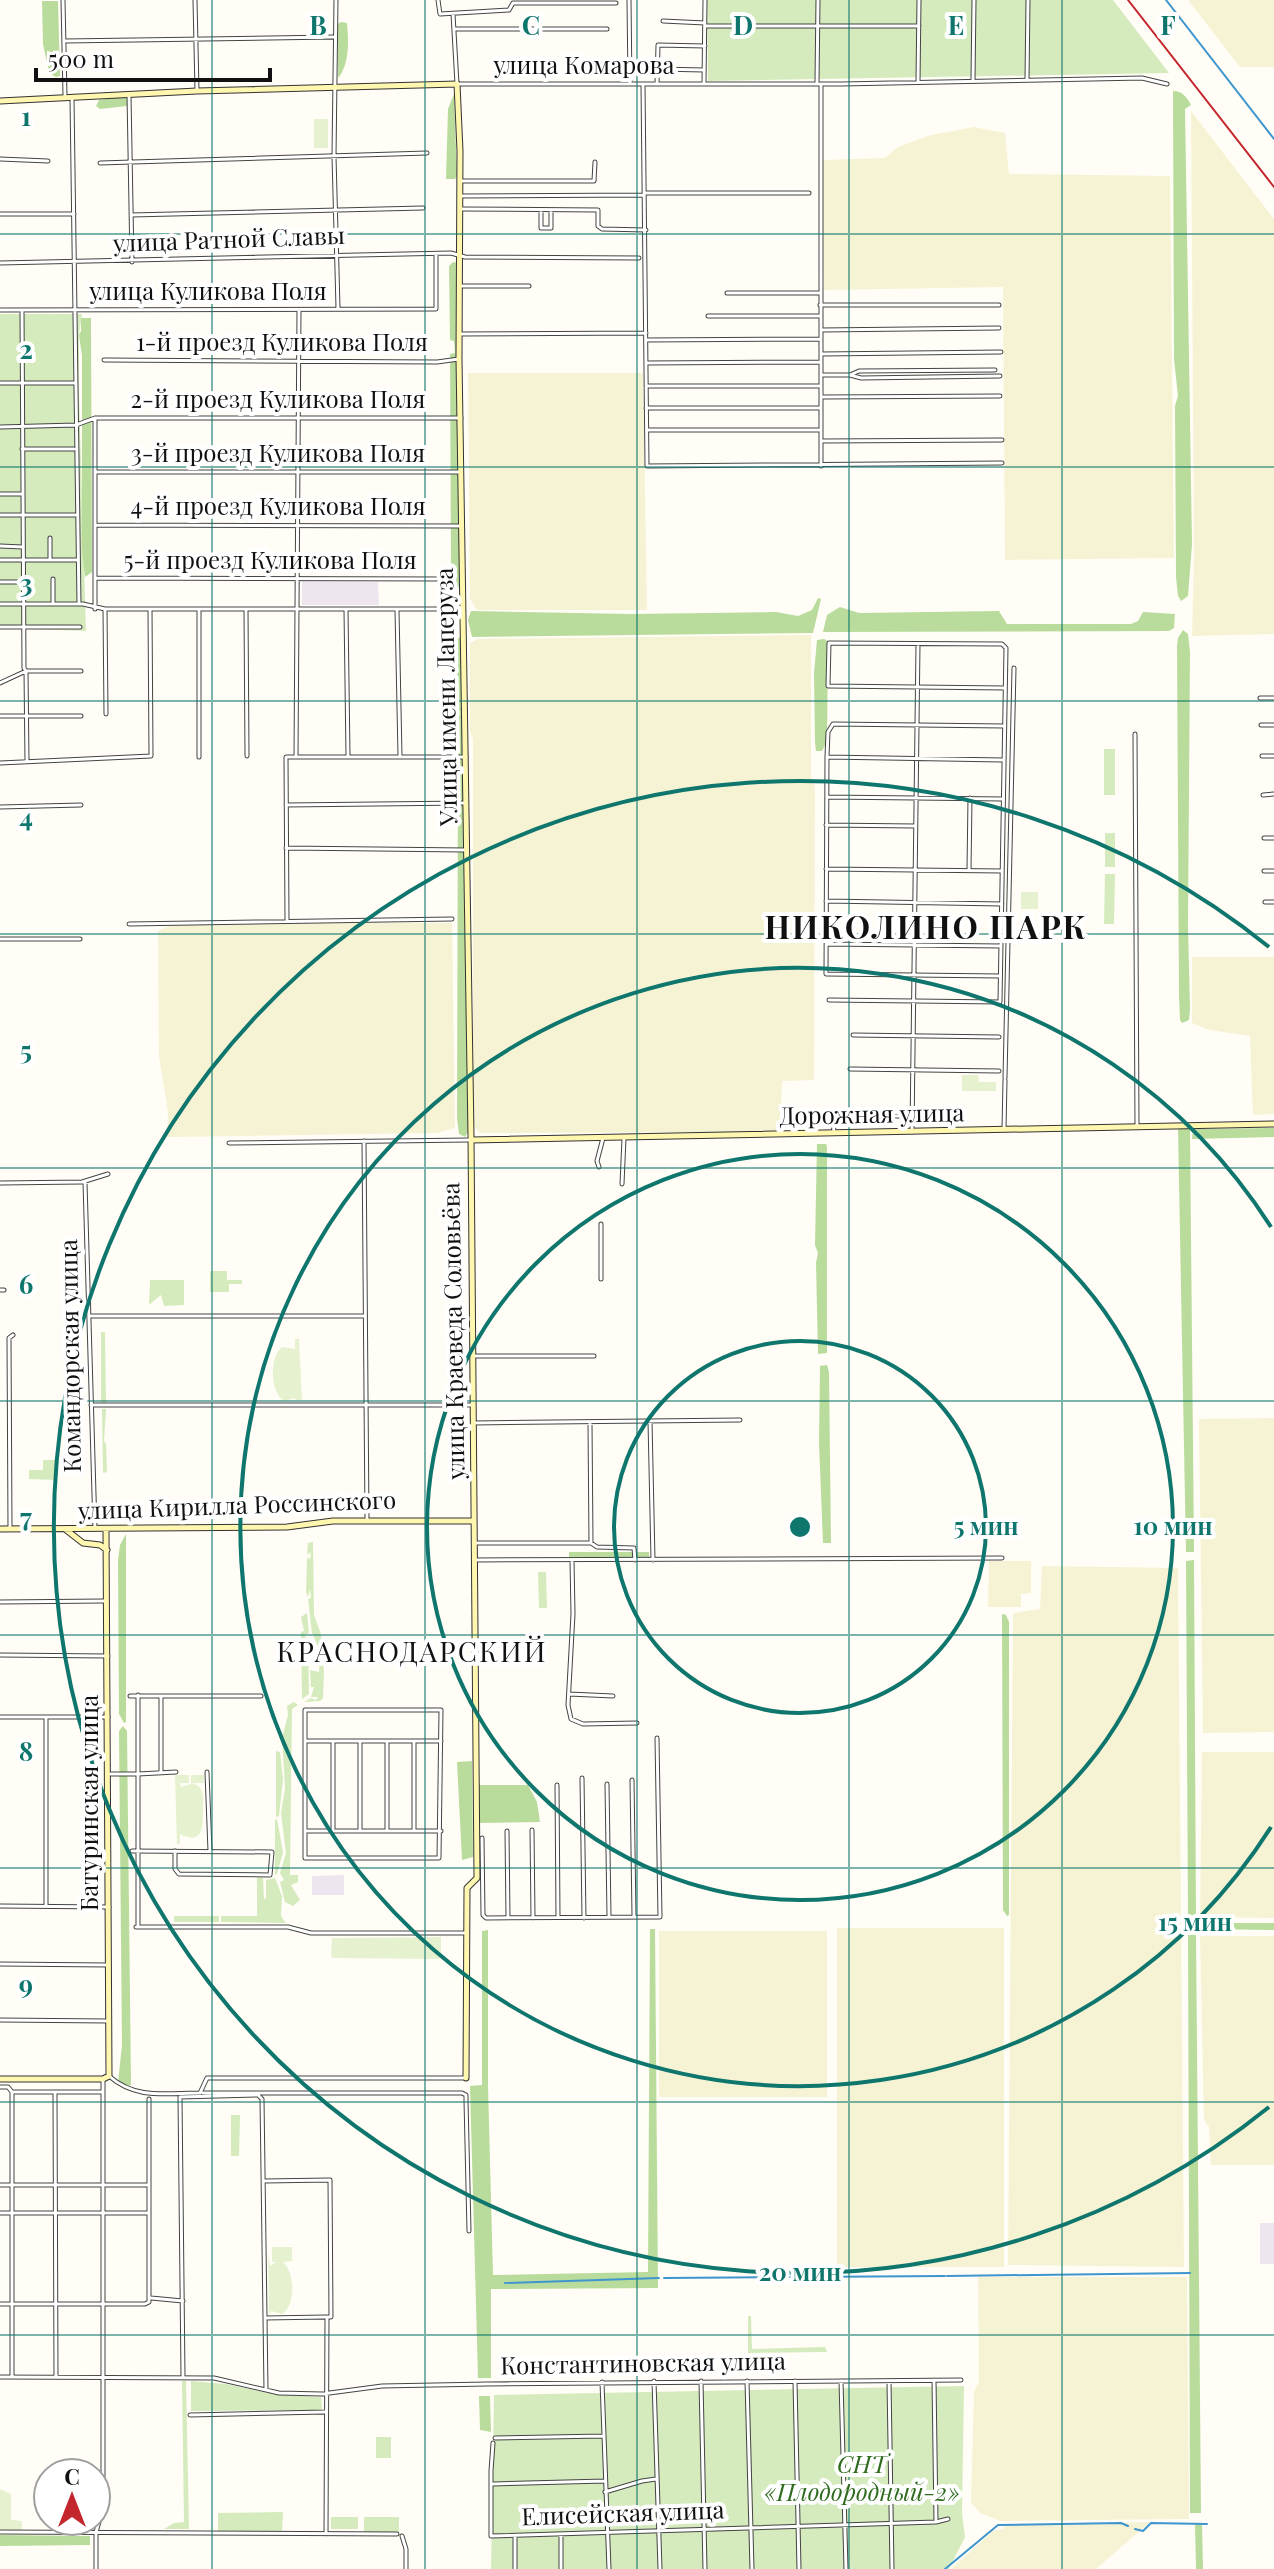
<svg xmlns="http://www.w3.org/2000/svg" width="1274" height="2569" font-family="'Playfair Display',serif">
<rect width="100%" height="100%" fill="#fffdf5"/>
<!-- industrial -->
<path fill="#eee6ef" d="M302,581L378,582L379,605H302Z
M344,1875V1895H312V1876Z
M1260,2223H1274V2264H1260Z"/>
<!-- farmland -->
<path fill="#f6f3d4" d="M1188,0H1274V67H1240Z
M1191,111L1274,219V634L1192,636L1194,557Z
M974,127L1005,133L1009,174L1170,176L1174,558L1005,560L1003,287L824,290L822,160L885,158L898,147L931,135Z
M468,373H643L647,610H477L470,599Z
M811,635V776L815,787L814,1080L782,1081L780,1132L480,1133L473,1125V739L470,731V643L478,639Z
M284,923H452L455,1128L437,1133L167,1137L168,1112L159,1056L158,931L171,925Z
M1192,957H1274V1114L1253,1115L1250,1036L1210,1030L1192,1023Z
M1274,1418V1732L1203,1733L1199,1419Z
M989,1561H1031V1593L1021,1594V1607H988Z
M1042,1566L1178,1568L1184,2267L1008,2265L1013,1613L1040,1609Z
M1202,1752H1274V1918L1200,1917Z
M837,1928H1004V2267H837Z
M659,1931H827V2097H659Z
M1200,1936H1274V2165H1211L1209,2127L1204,2120Z
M978,2277H1187L1189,2519L1000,2521L980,2513L971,2502L974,2392L979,2381Z
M1150,2522L1096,2569H951L993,2531L1003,2529L1005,2525Z"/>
<!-- green -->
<path fill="#d5ebbd" d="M707,0H1113L1169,73L708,81Z
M0,314H82L79,335V395L86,631L0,628Z
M1104,749H1115V795H1104Z
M1105,833H1115V867H1105Z
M1105,874H1115L1114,924H1104Z
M210,1271H227V1280H242V1284H229V1292H210Z
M150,1280H184V1305L164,1306L161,1295L149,1305Z
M101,1332H105L106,1403H101Z
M102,1409H106L104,1441L106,1444L107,1472L103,1473Z
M43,1460H57V1480L29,1479V1470H43Z
M313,1542L314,1615L321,1634L324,1672L323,1698L320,1701L304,1702L311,1698L316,1700L318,1697H311L314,1687H311L310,1670L319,1672L320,1651L312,1633L308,1599L311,1598L310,1589L308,1597L306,1592L307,1557L309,1559L311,1557L310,1552L307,1555L308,1543Z
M538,1572H546L547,1608H539Z
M307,1613L309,1633L304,1635L308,1640L309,1694L302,1699L301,1632L304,1631L301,1617Z
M294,1702L298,1705L292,1709L290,1875H298V1882L291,1885L300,1900L293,1906L285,1902L280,1882L284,1880L280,1873L286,1853L281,1813L285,1788L282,1738L288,1715L287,1706Z
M276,1751L280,1752L283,1779L279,1816L276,1817Z
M277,1819L283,1852L277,1874L275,1875V1820Z
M257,1877L263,1878L264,1899L266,1898V1880L275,1878L282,1896L281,1916L286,1923L221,1922V1916H257Z
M174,1916H219V1922H174Z
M231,2115H240L239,2156H231Z
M748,2316H751L752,2349L825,2347L827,2352L748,2353Z
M182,2381H186L189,2529H164L174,2523L184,2522Z
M191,2381L226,2384L278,2395L321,2397L322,2410L191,2411Z
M964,2386L962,2513L965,2537L949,2569H491L494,2395Z
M376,2437H391V2458H376Z
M283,2512L282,2533L218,2532V2513Z
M331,2517H358V2529H331Z
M364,2517H399V2533H364Z"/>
<!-- forest -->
<path fill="#b9dc9c" d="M42,1H58L60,76L56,77L49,73L43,44Z
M341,22L347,23C349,43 349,65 338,78V24Z
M1173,91C1182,91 1187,97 1191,105L1185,109L1192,544L1188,596L1181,601L1178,596L1176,577L1175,406L1178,396L1174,359Z
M454,94L457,176L455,179H446L448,109Z
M127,96V106L100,109L96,106L99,100Z
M453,262L458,263L462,576L458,588L452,581L451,570L450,354L455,353L454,341L450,340L449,266Z
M81,318H91L92,572L85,577L82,549V356L79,335L81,331Z
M818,598L821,599L813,633L472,637L468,620L471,611L631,614L776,612L798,616L812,610Z
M840,607L859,613L999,611L1007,624H1131L1138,621L1143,612L1175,614L1174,628L1169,631L823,632L827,615Z
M1183,630L1188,634L1190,652L1188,926L1190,1009L1189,1020L1182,1023L1180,1020L1179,996L1177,646L1178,638Z
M461,637L469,1130L465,1137L459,1134L457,1118L458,754L456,639Z
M824,639L828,641L827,741L822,751H816L815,742L814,673L817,640Z
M1274,1128V1137L1192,1139L1193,1129Z
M1178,1129H1190L1194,1552H1186Z
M817,1144H826L827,1147V1353L818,1354L816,1263L818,1253L815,1245Z
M827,1365L829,1372L831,1543H823L819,1443L820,1366Z
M126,1534V1722L124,1723L119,1714L118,1560L120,1545Z
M569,1552H649V1557H569Z
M1194,1560L1196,1920H1188L1186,1561Z
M1002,1614L1006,1615L1009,1622V1915L1007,1916L1003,1910Z
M123,1726L127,1731L131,2085L124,2087L118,2083L122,2045L119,1731Z
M472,1761L473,1857L462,1860L457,1762Z
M478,1785H528L537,1802L540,1822L479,1823Z
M1201,1923H1274V1930L1201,1929Z
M650,1929H655L658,2288L491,2289V2378H478L470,2086L482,2085V1931L488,1930V2086L493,2275L648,2272Z
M1188,1932H1196L1201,2513H1190Z
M479,2396H490L491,2432L480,2430Z
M1195,2523H1202L1203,2569H1196Z
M0,2535L90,2536V2545L0,2546Z"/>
<!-- pitch -->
<path fill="#e6f2cf" d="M314,119H328V148H314Z
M1021,892H1038V909H1021Z
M962,1075H978L979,1082H996V1091H962Z
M295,1339H299L302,1400H296L295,1398L284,1401C270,1392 269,1357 282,1347L295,1349Z
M175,1775H189V1783H180L181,1787L191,1784V1775H204V1783H192C196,1785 199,1785 202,1791C204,1796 203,1805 203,1810C203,1827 203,1846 180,1834V1844H177Z
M441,1937V1956L439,1959L333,1958L331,1956L332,1938Z
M272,2247H292V2261L283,2262C295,2272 296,2306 282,2314L271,2311L269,2315L268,2255L270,2266L276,2262H272Z
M0,2489L11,2494V2520L22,2521V2532H0Z"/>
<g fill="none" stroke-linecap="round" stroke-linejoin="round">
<!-- stream -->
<path stroke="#3f96cf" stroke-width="2" d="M1166,0L1274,139
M947,2276L1190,2273
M664,2278L945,2276
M505,2283L659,2278
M1135,2529L1143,2531L1151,2523L1207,2524
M945,2569L998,2525L1121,2523L1128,2526"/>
<defs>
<path id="street" d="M63,0L65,96
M195,0L197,91
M336,0L334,156L338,308
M438,0L440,14L509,10L513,3H616
M629,0L630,84
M453,14L457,84H841L1142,78L1167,84
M663,21L705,23
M705,26H919
M454,29H607
M65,41L333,37
M657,69L704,70
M973,80L974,0
M1027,80L1028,0
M817,82L818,0
M918,82L919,0
M704,83L705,0
M643,84L647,466L1002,463
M657,84L658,45L705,46
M821,84V466
M129,95L132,262
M72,98L79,604
M0,159L48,161
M100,163L427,153
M460,181H594L595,162
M646,193H809
M460,196L644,195
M460,209L598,210V226L602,229L646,230
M541,210V228H551V211
M0,214H74
M131,215L423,208
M0,263L451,253L465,257L639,258
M460,286H529
M727,293H819
M820,305H999
M0,310L436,309V254
M22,310L24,668L26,671L27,762
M708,316H820
M821,330L999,328
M460,334L646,333
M646,340L821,339
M821,354L1001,352
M104,360L437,362L459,359
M646,363L821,362
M821,375H850L859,371L995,370
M850,375L861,378L1000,376
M0,383H76
M646,386H821
M821,397L1000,396
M646,408H821
M95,418V609
M0,427L76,425L95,418H461
M647,430H821
M821,441L1002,440
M22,449H74
M95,472H459
M0,494H22
M0,515H76
M95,525L459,526
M50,538V560
M0,546L23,547
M0,560H78
M95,578L444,579
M53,579V604
M0,582H23
M0,604H83L105,609H463
M105,609L106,714
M199,609V757
M246,609L247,756
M346,610L348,756
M397,610L400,756
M0,627H80
M0,683L26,671H81
M1260,698H1274
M0,716H81
M1261,725H1274
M1135,734L1137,1127
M1262,756H1274
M296,757L299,310
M827,757L1003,760
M0,763L151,756L150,609
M1263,795L1274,794
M827,797L1003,799
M286,805L466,803
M0,807L81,805
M826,825L915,826
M1264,838H1274
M286,848L466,850
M826,869L1002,871
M969,870L970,798
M1264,871H1274
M826,901L1002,904
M1265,902H1274
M287,921L286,757H466
M129,924L452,919
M0,939H80
M827,944L1001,946
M1000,976L826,974L827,757L828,732L833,724L1004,726
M829,1000L1000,1002L1006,648L1002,644L829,643L828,686L1005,688
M853,1035L999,1037
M850,1069L999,1071
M1005,1078L1014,668
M1004,1130L1005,1080
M912,1132L918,644
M834,1133L833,1119L839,1116H911
M364,1141L367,1520
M229,1143L469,1140
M599,1167L597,1161L603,1138
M85,1182L95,1529
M0,1183L82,1182L108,1174
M622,1184L624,1138
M601,1224V1279
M0,1290H4
M89,1316H365
M473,1356H594
M91,1405H471
M650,1421L653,1560
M473,1423L740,1420
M590,1423L591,1543
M10,1528L9,1338L13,1335
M474,1543H591L597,1547L634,1548L635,1560
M474,1560L1002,1558
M572,1560L573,1614L568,1705L571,1719L583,1724L637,1723
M0,1602L104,1601
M0,1655L108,1656
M569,1694L613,1696
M138,1695V1774L176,1772
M130,1696H261
M161,1696V1772
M305,1710H441L439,1858H305Z
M0,1717H108
M305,1741H441
M333,1741V1829
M387,1742V1831
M360,1743V1831
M414,1743V1831
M207,1772L210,1851
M109,1774H138V1925
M582,1778L584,1918
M632,1780L634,1916
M607,1784L609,1916
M557,1785L558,1917
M532,1830L533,1918
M305,1831H441
M507,1831L508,1918
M482,1838L483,1915L486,1918L660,1917L657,1738
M132,1851L272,1852L270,1875L179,1874L175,1869V1851
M0,1906L109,1907
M46,1906V1717
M136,1927H288L311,1933H467
M0,1964L108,1965
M0,2020L108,2021
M109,2076C136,2100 167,2093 200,2093L207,2078H466
M0,2087H8L12,2092H102
M55,2093L56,2377
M203,2093H462L466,2095V2100L469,2231
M264,2181L330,2180L331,2317H327L326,2534
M0,2185H148
M0,2213H148
M151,2298L183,2301
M0,2304H145L149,2302V2099
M265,2318L325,2317
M0,2377L214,2378L279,2393L322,2394L382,2386L487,2384L961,2380
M12,2377V2092
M183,2377L180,2097L258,2095L262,2099L266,2390
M934,2380L936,2522
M654,2381L660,2569
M701,2381L705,2569
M747,2381L752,2569
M795,2381L799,2569
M841,2381L846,2569
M889,2381L892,2569
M602,2382L609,2569
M190,2415L325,2412
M495,2438L603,2436
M493,2443L491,2471V2536L936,2522L948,2519
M493,2484L605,2481
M605,2492L642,2481L656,2479
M0,2532L397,2534
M561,2534V2569
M402,2536L406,2549V2569
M515,2536V2569
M96,2569V2532L103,2508V2079"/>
<path id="secondary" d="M0,101L197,91L457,84L460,151L459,359L471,1136L477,1878L467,1888L466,2078
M471,1140L1274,1124
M0,1529L287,1527L333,1521H474
M65,1529L83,1543L100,1545L107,1550
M0,2079H103L109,2076L106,1529"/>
</defs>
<!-- street casing -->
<use href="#street" stroke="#444" stroke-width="5"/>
<!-- secondary casing -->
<use href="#secondary" stroke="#333" stroke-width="7"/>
<!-- street -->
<use href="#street" stroke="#fff" stroke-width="3"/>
<!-- secondary -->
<use href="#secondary" stroke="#fff6b0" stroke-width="5"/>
<!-- rail -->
<path stroke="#c4262e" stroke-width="2" d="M1128,0L1274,187"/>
</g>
<!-- grid -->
<path fill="none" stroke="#0f766e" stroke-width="2" stroke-opacity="0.55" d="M212,0V2569M425,0V2569M637,0V2569M849,0V2569M1062,0V2569M0,234H1274M0,467H1274M0,701H1274M0,934H1274M0,1168H1274M0,1401H1274M0,1635H1274M0,1868H1274M0,2102H1274M0,2335H1274"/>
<!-- distance rings -->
<g fill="none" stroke="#0f766e" stroke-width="4">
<circle cx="800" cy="1527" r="186"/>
<circle cx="800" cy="1527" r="373"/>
<path d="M1271 1827A559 559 0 1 1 1271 1227"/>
<path d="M1269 2107A746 746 0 1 1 1269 947"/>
</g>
<g text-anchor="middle" stroke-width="8" stroke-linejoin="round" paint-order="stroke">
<!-- street labels -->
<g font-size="24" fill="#111" stroke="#fff">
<text x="584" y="74">улица Комарова</text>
<text transform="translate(229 240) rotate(-2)" y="8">улица Ратной Славы</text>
<text x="208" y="300">улица Куликова Поля</text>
<text x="282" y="351">1-й проезд Куликова Поля</text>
<text x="278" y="408">2-й проезд Куликова Поля</text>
<text x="278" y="462">3-й проезд Куликова Поля</text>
<text x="278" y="515">4-й проезд Куликова Поля</text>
<text x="270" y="569">5-й проезд Куликова Поля</text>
<text transform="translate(447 697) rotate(-91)" y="8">Улица имени Лаперуза</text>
<text transform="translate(872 1115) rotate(-1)" y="8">Дорожная улица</text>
<text transform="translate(454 1331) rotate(-91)" y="8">улица Краеведа Соловьёва</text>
<text transform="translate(71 1356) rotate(-91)" y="8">Командорская улица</text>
<text transform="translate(237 1506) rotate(-2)" y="8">улица Кирилла Россинского</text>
<text transform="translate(90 1803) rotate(-90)" y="8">Батуринская улица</text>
<text transform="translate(643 2364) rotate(-1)" y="8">Константиновская улица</text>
<text transform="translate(623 2514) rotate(-2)" y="8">Елисейская улица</text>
</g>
<!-- park labels -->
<g font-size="24" font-style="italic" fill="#2f6b1f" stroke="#fff">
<text x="862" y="2473">СНТ<tspan x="862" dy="28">«Плодородный-2»</tspan></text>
</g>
<!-- quarter labels -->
<g font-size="28" letter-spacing="2" fill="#111" stroke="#fff">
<text x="412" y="1662">КРАСНОДАРСКИЙ</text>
</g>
<!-- district labels -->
<g font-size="32" font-weight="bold" letter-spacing="2" fill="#111" stroke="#fff">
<text x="926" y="939">НИКОЛИНО ПАРК</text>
</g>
</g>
<g font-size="26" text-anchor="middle" font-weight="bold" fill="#0f766e" stroke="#fff" stroke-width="8" stroke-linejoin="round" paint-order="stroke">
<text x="318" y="35">B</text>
<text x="531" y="35">C</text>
<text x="743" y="35">D</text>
<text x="956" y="35">E</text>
<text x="1168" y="35">F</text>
<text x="26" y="126">1</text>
<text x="26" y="359">2</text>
<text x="26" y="593">3</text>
<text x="26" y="827">4</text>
<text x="26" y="1060">5</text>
<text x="26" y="1294">6</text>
<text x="26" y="1527">7</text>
<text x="26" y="1761">8</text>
<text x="26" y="1994">9</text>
</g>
<circle cx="800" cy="1527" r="12" fill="#0f766e" stroke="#fff" stroke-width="4"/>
<g font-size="24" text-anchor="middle" font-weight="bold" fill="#0f766e" stroke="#fff" stroke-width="8" stroke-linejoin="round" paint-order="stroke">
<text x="986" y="1535">5 мин</text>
<text x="1173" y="1535">10 мин</text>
<text x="1195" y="1931">15 мин</text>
<text x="800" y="2281">20 мин</text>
</g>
<!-- north arrow -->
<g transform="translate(72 2497)"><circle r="38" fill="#ffffff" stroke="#a0a0a0" stroke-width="2"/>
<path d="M0-6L14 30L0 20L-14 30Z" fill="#c4262e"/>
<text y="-12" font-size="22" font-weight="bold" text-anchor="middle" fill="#111111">С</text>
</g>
<!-- scale -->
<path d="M36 68v12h234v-12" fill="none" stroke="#111111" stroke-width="4"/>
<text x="48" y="68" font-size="24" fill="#111111" stroke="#ffffff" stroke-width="6" paint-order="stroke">500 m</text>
</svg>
